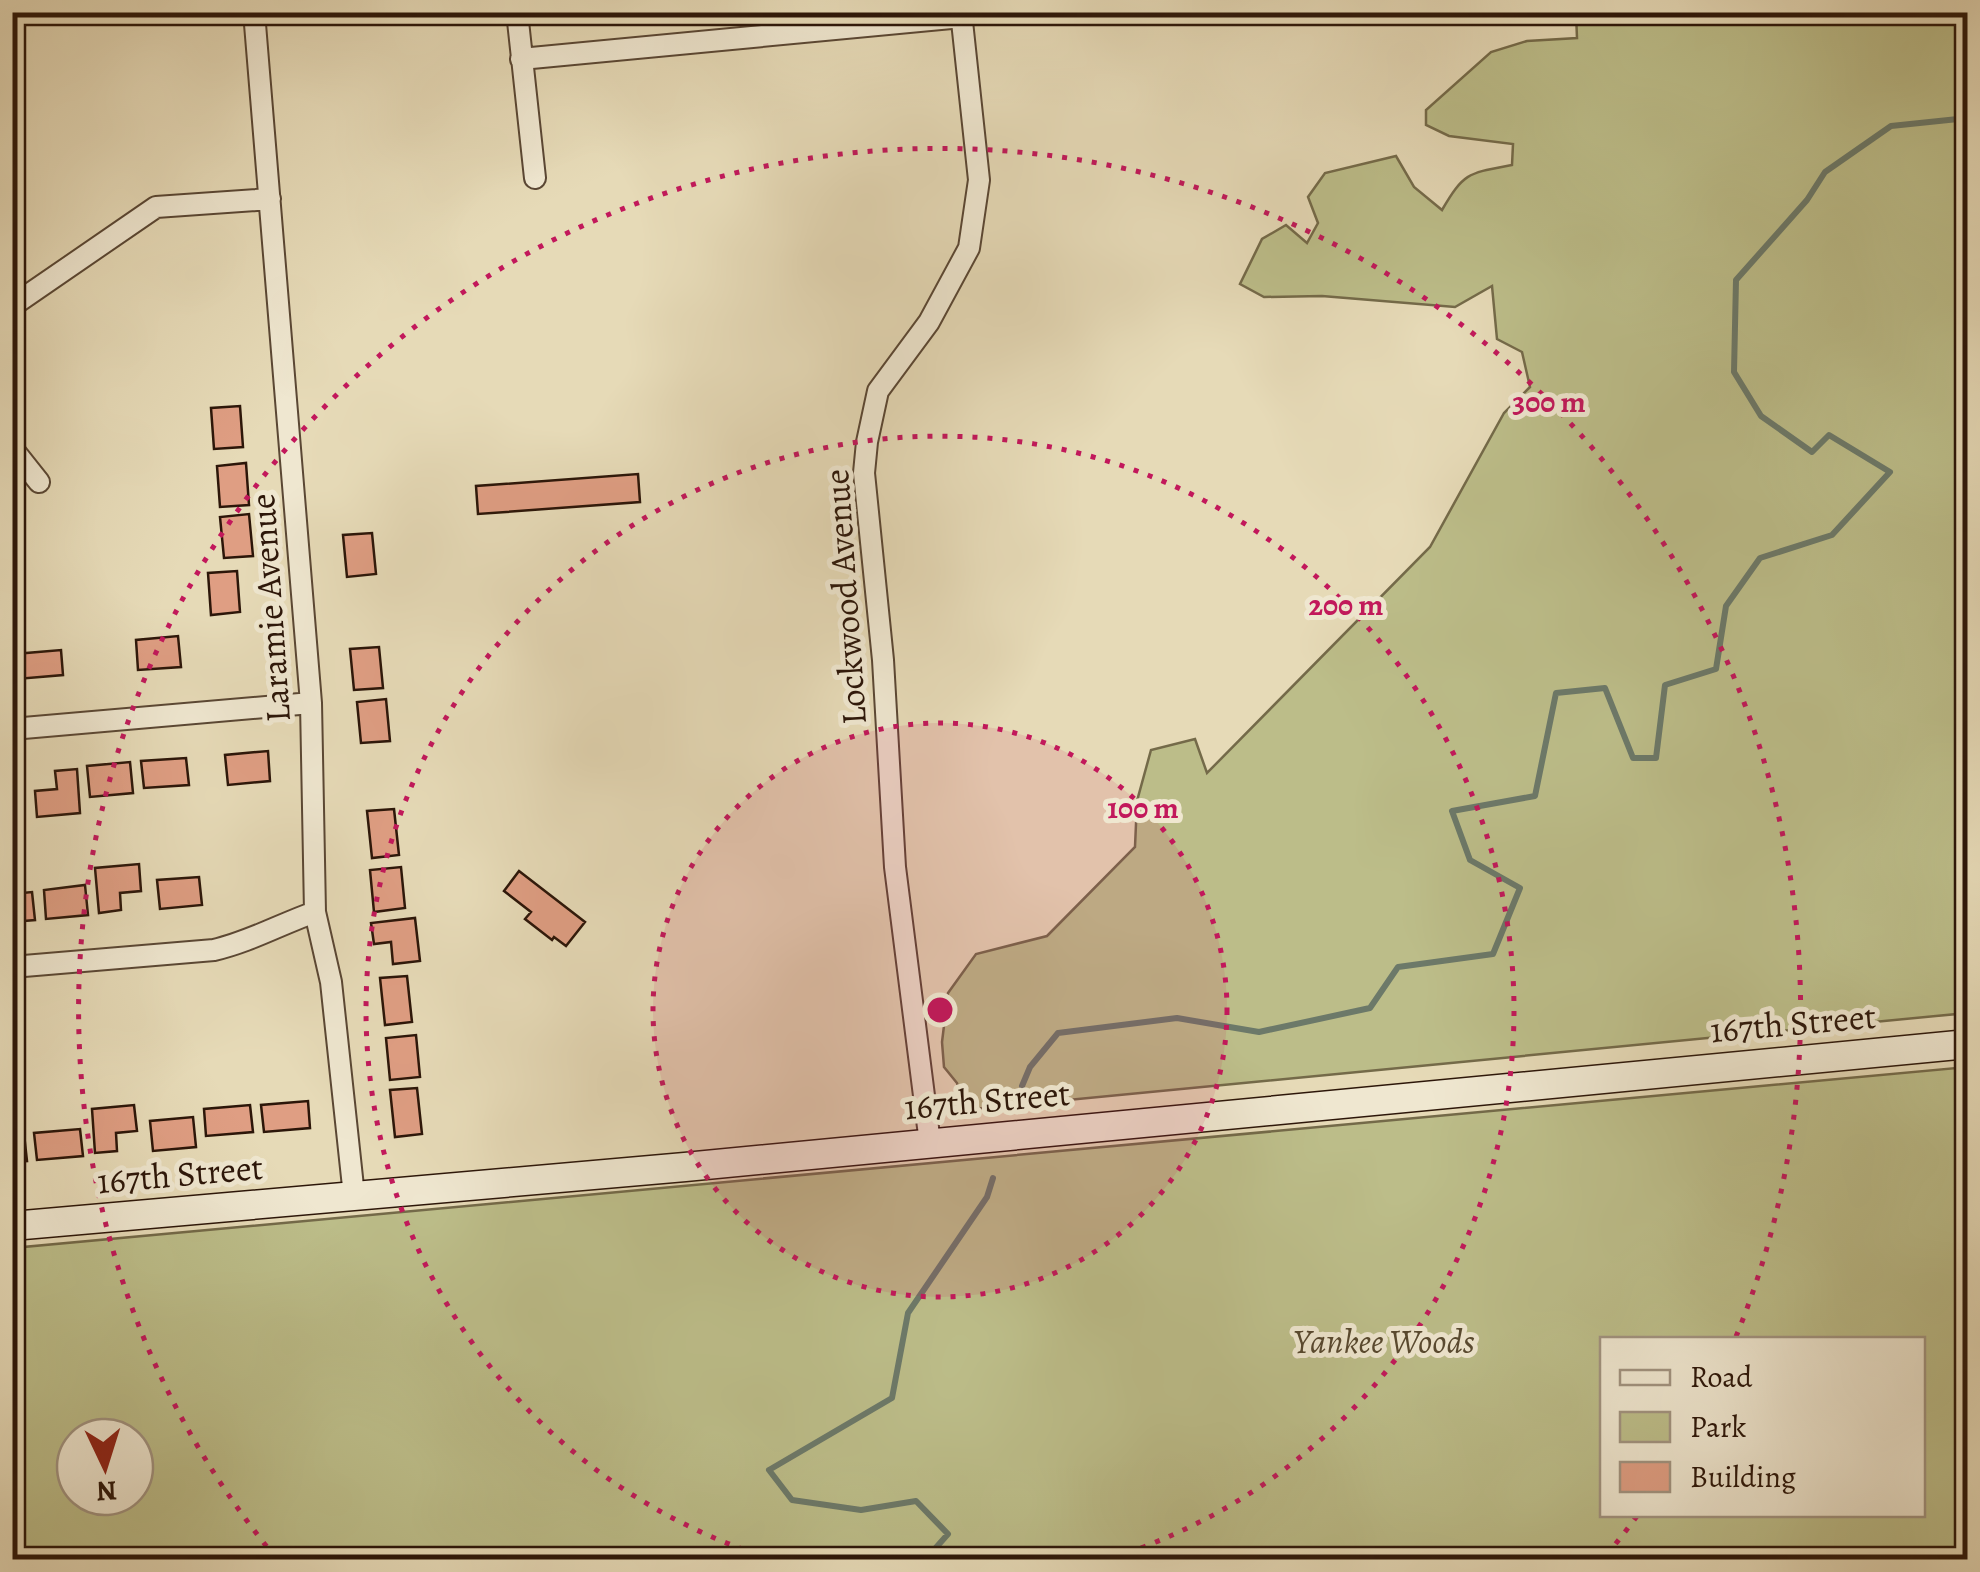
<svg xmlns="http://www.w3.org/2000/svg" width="1980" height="1572" font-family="Alegreya,serif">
<rect width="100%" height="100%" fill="#e6dab7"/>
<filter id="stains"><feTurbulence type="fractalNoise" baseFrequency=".002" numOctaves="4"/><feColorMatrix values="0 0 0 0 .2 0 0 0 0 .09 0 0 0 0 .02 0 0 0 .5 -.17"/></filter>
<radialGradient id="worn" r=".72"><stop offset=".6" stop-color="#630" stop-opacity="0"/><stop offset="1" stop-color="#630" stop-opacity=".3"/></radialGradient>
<!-- green -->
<path fill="#bcbd89" stroke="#746a49" stroke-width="2.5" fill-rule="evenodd" d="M1576,13H1967V1013L964,1110L957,1083L944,1067L942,1042L948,993L976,954L1047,936L1135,847L1137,801L1151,750L1195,739L1207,773L1430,547L1504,413L1530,387L1522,352L1497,339L1492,286L1455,307L1322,296L1264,297L1240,284L1262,239L1286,225L1307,243L1318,223L1308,197L1325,173L1396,156L1414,187L1442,210C1464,172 1469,173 1512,165L1513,144L1449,136L1426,125V110L1491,52L1527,41L1577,38Z
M1967,1067V1559H13V1248ZM1602,1340H1922V1514H1602ZM135,1437V1497H75V1437Z"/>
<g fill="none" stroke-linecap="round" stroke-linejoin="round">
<!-- stream -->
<path stroke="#6c7969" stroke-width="6" d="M1022,1086L1030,1067L1058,1033L1177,1018L1259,1032L1370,1008L1398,967L1493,954L1520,888L1470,860L1452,811L1535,796L1556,693L1605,688L1633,758H1656L1665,685L1716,669L1726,606L1760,558L1832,535L1890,472L1829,435L1812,452L1761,416L1734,372L1736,280L1807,200L1825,172L1891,126L1958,119L1968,139
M925,1560L948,1534L916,1501L861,1510L792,1500L769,1470L892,1398L908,1313L987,1197L993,1178"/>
</g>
<!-- building -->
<path fill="#df9e83" stroke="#2c1609" stroke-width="2.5" d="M240,406L243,447L214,449L211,408Z
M246,463L249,505L220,507L217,466Z
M638,474L640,502L478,514L476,486Z
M249,514L253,556L224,558L220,517Z
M372,533L376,574L347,577L343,535Z
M237,571L240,612L211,615L208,573Z
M178,636L181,667L138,670L136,640Z
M379,647L383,688L354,690L350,649Z
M61,650L63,675L17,679L15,654Z
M386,699L390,741L361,743L357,702Z
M268,751L270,781L228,785L225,755Z
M186,758L189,785L144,788L141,761Z
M130,762L133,793L90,797L87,766Z
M77,769L80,813L37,817L35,791L57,789L55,771Z
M12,772H20L23,802L12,803Z
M394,809L399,855L372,858L367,811Z
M139,864L141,891L120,893L121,910L99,913L95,868Z
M401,867L405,908L374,912L370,870Z
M519,871L585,922L566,946L554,937L552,940L525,919L531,912L504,891Z
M199,877L202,905L160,909L157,880Z
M85,885L88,915L46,919L44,890Z
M32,892L35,920L12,922V894Z
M415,918L420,961L393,964L391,942L374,944L371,923Z
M407,976L412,1022L385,1025L380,978Z
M416,1035L420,1077L390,1080L386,1038Z
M417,1088L422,1134L395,1137L390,1090Z
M308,1101L310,1128L264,1132L261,1105Z
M134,1105L137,1131L116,1133L117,1151L95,1153L92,1109Z
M250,1105L253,1132L206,1136L204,1109Z
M193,1117L196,1147L153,1151L150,1121Z
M80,1129L83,1156L37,1160L34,1133Z
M24,1134L27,1161L12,1162V1135Z"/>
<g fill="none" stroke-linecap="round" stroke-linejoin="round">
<defs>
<path id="street" d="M254,12L311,703L315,912L331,982L354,1196
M517,12L535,178
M521,59L962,17
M12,306L156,207L270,199
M12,448L39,482
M12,729L311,703
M12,967L214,950C249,942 281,924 315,912
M930,1143L895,867L883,660L864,473L867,442L878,391L929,322L969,248L979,180L961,12"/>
<path id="secondary" d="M12,1226L685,1167L1968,1044"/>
</defs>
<!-- street casing -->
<use href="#street" stroke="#5a4734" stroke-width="24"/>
<!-- secondary casing -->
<use href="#secondary" stroke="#2c1609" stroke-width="31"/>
<!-- street -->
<use href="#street" stroke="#efe7d0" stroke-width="20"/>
<!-- secondary -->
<use href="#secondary" stroke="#efe7d0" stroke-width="28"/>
</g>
<!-- distance rings -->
<circle cx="940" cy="1010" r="287" fill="#c2185b" fill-opacity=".12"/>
<g fill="none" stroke="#c2185b" stroke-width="5" stroke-dasharray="5 10">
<circle cx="940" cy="1010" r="287"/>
<path d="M772 1559A574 574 0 1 1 1108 1559"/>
<path d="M1637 1516A861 861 0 0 1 1604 1558M276 1558A861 861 0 1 1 1735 1339"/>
</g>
<g text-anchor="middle" stroke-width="10" stroke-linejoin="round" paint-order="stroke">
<!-- street labels -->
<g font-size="35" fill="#2c1609" stroke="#efe7d0">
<text transform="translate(845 597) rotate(-94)" y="12">Lockwood Avenue</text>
<text transform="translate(270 608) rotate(-94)" y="12">Laramie Avenue</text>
<text transform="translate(1793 1023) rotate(-5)" y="12">167th Street</text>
<text transform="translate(987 1100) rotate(-5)" y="12">167th Street</text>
<text transform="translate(180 1174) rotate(-5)" y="12">167th Street</text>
</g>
<!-- park labels -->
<g font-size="35" font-style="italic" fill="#57482f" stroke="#efe7d0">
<text x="1384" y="1353">Yankee Woods</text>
</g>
</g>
<circle cx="940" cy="1010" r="15" fill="#c2185b" stroke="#efe7d0" stroke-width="5"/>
<g font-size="30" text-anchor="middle" font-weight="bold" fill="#c2185b" stroke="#efe7d0" stroke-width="10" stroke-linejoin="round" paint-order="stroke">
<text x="1549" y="412">300 m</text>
<text x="1346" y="615">200 m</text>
<text x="1143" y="818">100 m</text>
</g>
<!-- margin -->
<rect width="1980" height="1572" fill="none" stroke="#e6dab7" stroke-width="50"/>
<rect x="15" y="15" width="1950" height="1542" fill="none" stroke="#2c1609" stroke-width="5"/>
<rect x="25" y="25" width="1930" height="1522" fill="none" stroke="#2c1609" stroke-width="2.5"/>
<!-- legend -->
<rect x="1600" y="1337" width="325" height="180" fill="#efe7d0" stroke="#a19380" stroke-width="2.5"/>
<rect x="1620" y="1370" width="50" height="15" fill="#efe7d0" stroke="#a19380" stroke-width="2.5"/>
<text x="1690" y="1387" font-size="30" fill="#2c1609">Road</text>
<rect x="1620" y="1412" width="50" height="30" fill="#bcbd89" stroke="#a19380" stroke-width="2.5"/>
<text x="1690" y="1437" font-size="30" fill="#2c1609">Park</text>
<rect x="1620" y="1462" width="50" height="30" fill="#df9e83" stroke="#a19380" stroke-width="2.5"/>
<text x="1690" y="1487" font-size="30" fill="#2c1609">Building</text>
<!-- north arrow -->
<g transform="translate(105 1467) rotate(176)"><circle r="48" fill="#efe7d0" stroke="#a19380" stroke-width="2.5"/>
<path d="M0-8L18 38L0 25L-18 38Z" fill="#8f2418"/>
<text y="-15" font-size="28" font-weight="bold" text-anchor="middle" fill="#2c1609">N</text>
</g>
<rect width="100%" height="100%" filter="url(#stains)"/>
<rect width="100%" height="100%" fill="url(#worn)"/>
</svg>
